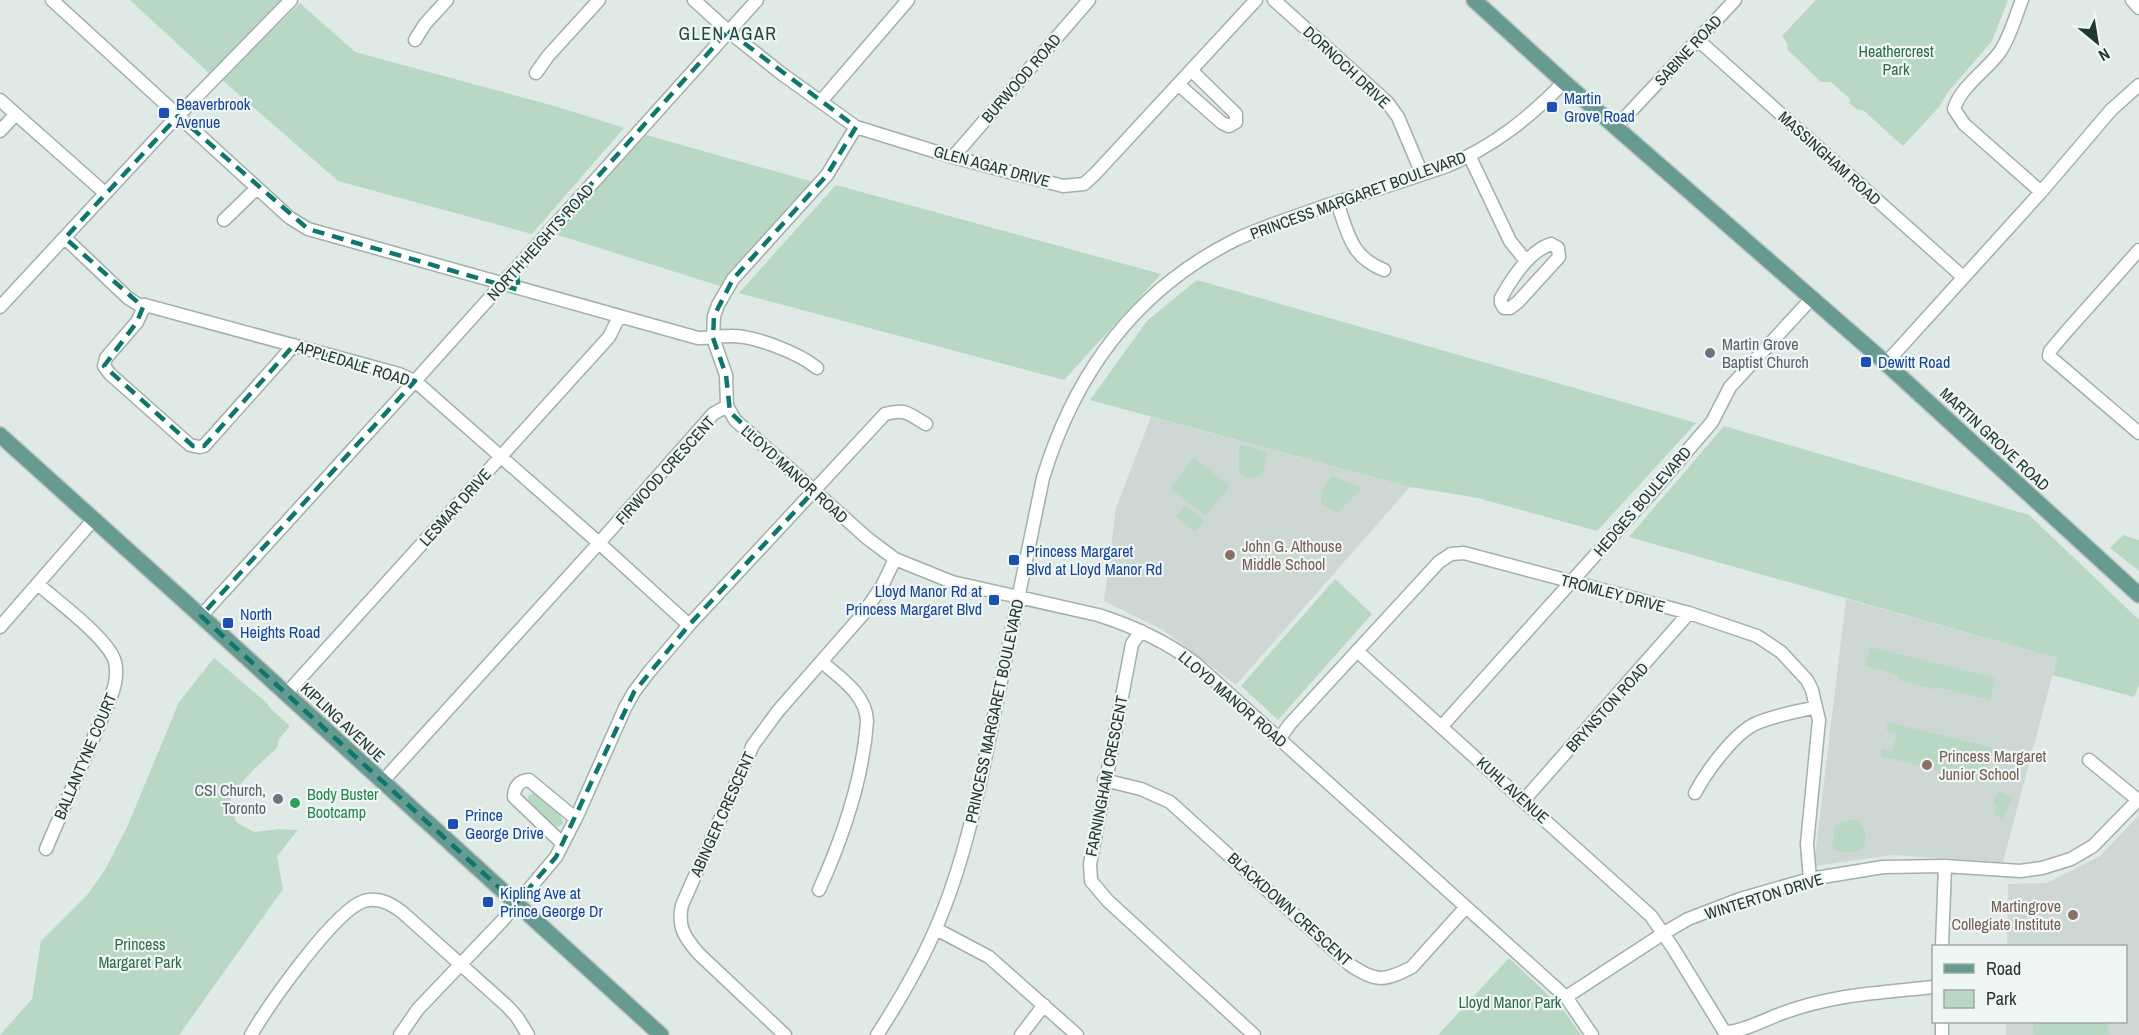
<svg xmlns="http://www.w3.org/2000/svg" width="2139" height="1035" font-family="'Archivo Narrow',sans-serif">
<rect width="100%" height="100%" fill="#dfe9e5"/>
<!-- built -->
<path fill="#cdd8d4" d="M1151,417L1410,487L1236,685L1163,630L1104,601L1116,508Z
M1846,599L2057,658L2003,862L1893,855L1814,866Z
M2139,815V1035H2006V1022H2126V946H2007L2008,884L2047,883L2100,856Z"/>
<!-- green -->
<path fill="#b9d8c4" d="M130,0H289L211,75Z
M1816,0H2008L1992,41L1948,92L1939,107L1903,146L1863,110H1858L1849,103L1850,99L1831,82H1821L1787,49L1788,45L1782,36Z
M300,3L355,52L558,107L624,128L532,234L338,181L221,79Z
M643,134L806,180L817,182L723,287L555,234Z
M836,185L1161,274L1064,380L739,293Z
M1197,280L1693,422L1696,423L1597,531L1478,498L1410,487L1090,400L1147,321Z
M1724,426L2029,515L2139,620V685L2134,697L2053,675L2057,658L1629,537Z
M1244,445L1268,453L1264,471L1260,476L1247,478L1239,471V447Z
M1194,457L1230,486L1206,516L1170,488Z
M1332,476L1360,487L1361,490L1355,495L1340,511L1337,512L1322,504C1319,492 1325,485 1332,476Z
M1185,505L1204,521L1195,532L1176,517Z
M2123,535L2139,540V571L2110,548Z
M1335,579L1372,614L1278,720L1241,686Z
M1870,647L1995,678L1990,700L1938,687L1937,690L1898,680L1899,675L1865,666Z
M214,658L267,703L270,708L290,726L279,739L277,748L254,769L230,796L236,822L254,832L280,829L298,830L277,856L283,889L179,1035H0L32,999L41,941L88,894L105,870L128,825L179,702Z
M1888,722L1993,748L1985,782L1881,756L1882,749L1892,751L1897,733L1886,730Z
M1998,791L2012,797L2003,819L1994,815L1997,806L1993,805Z
M533,793C543,796 563,813 563,824L558,827C547,824 527,807 528,796Z
M1850,820L1857,821L1863,826C1871,853 1858,854 1835,851L1832,847L1835,826L1841,822Z
M1509,958L1562,1008L1581,1035H1438Z
M2063,1022H2108L2109,1035H2034L2033,1024Z"/>
<g fill="none" stroke-linecap="round" stroke-linejoin="round">
<defs>
<path id="minor" d="M52,0L290,218L308,229L698,338C708,338 719,336 730,336C753,335 799,353 817,368
M694,0L728,31L782,74L856,127L953,157L1063,186L1084,184L1095,174L1256,0
M1274,0L1387,102L1398,117L1422,174
M2022,0C2015,17 2010,38 1999,53C1985,72 1961,86 1954,109L1964,124L2041,192
M2132,0L2139,8
M415,40L425,24L447,0
M1698,40L1963,277
M536,73L548,56L599,0
M1179,85L1222,123L1229,126L1236,122V114L1192,71
M0,100L105,193
M822,100L908,0
M856,127L827,175L733,279L718,305L714,316L713,338L726,375L727,406L735,420L867,538L895,559L952,582L1098,615C1133,626 1165,641 1195,663L1566,997L1592,1035
M1616,127L1735,0
M0,131L16,114
M953,157L1089,0
M1470,157L1510,241L1526,261
M1337,202C1348,234 1351,257 1384,270
M224,220L257,188
M65,238L128,298L139,305H145L399,374L415,381L599,543L689,625
M1551,244L1558,248L1559,257L1518,302L1510,308H1504L1501,303V298C1512,278 1529,251 1551,244Z
M2139,250L2066,332L2050,351L2049,356L2139,433
M145,305L137,322L106,358L104,366L110,374L190,445L199,447L204,446L294,345
M0,307L168,126L291,0
M1886,363L2041,192L2111,110L2139,85
M39,585C58,602 109,639 115,662C118,674 115,687 110,699L46,849
M201,616L415,381L757,0
M0,627L94,519
M1141,631L1132,644L1090,864L1091,881L1108,901L1254,1035
M1357,651L1651,916L1673,948L1724,1031C1735,1035 1767,1019 1780,1014C1833,994 1878,993 1934,987
M286,694L609,337L619,317
M1442,726L1651,493L1712,422L1730,387L1812,298
M1280,738L1290,724L1439,562L1451,554L1464,553L1689,613L1757,636L1781,652L1807,680L1812,690L1819,720L1807,844L1810,879
M2089,760L2138,800
M1104,780L1141,789L1170,802L1349,964C1375,982 1384,982 1412,967L1466,907
M382,782L599,543L713,414L727,406
M1695,793C1706,772 1735,732 1757,723C1775,715 1796,712 1816,707
M1524,800L1689,613
M562,843L514,797C514,787 520,780 529,780L575,818
M819,890C843,837 863,780 867,721C866,694 840,678 822,662
M936,929L989,957L1077,1035
M1942,946L1945,866
M1566,997L1664,933L1688,919L1740,899L1810,879L1883,867L1945,866L2020,871L2042,868L2071,859L2093,846L2139,799
M1942,1022V1035
M251,1035C268,1006 334,911 364,901C378,897 392,904 402,912L507,1006L517,1017L528,1035
M400,1035L418,1009L503,920L556,857L577,816L625,708L634,692L649,672L689,625L885,414C905,408 909,414 926,424
M785,1035L699,954C685,938 677,927 682,905L753,745L778,711L863,614L882,586L895,559
M877,1035C899,1001 920,965 936,928C968,854 982,774 998,696C1013,623 1028,551 1043,478C1075,373 1135,290 1235,240C1264,226 1295,217 1325,206C1366,193 1406,180 1447,166C1494,146 1529,118 1564,82
M1021,1035L1044,1005"/>
<path id="major" d="M1474,0L1564,82L1879,357L2139,595
M0,435L201,616L661,1035"/>
</defs>
<!-- minor casing -->
<use href="#minor" stroke="#a2b0ac" stroke-width="15"/>
<!-- major casing -->
<use href="#major" stroke="#bcc3c2" stroke-width="18"/>
<!-- minor -->
<use href="#minor" stroke="#fff" stroke-width="12"/>
<!-- major -->
<use href="#major" stroke="#679a91" stroke-width="15"/>
</g>
<!-- marked area -->
<path fill="none" stroke="#0f766e" stroke-width="4.5" stroke-dasharray="12 8" stroke-linejoin="round" d="M728,31L856,127L827,175L733,279L714,316L713,338L726,375L730,412L814,491L689,625L634,692L556,857L516,903L201,616L415,381L294,345L204,446H193L104,366L137,322L143,307L65,238L178,116L308,229L519,290L516,268Z"/>
<!-- markers -->
<g fill="#1a4fb4" stroke="#eff6f3" stroke-width="2">
<rect x="1546" y="101" width="12" height="12" rx="3"/>
<rect x="158" y="107" width="12" height="12" rx="3"/>
<rect x="1860" y="356" width="12" height="12" rx="3"/>
<rect x="1008" y="554" width="12" height="12" rx="3"/>
<rect x="988" y="594" width="12" height="12" rx="3"/>
<rect x="222" y="617" width="12" height="12" rx="3"/>
<rect x="447" y="818" width="12" height="12" rx="3"/>
<rect x="482" y="896" width="12" height="12" rx="3"/>
</g>
<g fill="#6b7280" stroke="#eff6f3" stroke-width="2">
<circle cx="1710" cy="353" r="6"/>
<circle cx="278" cy="799" r="6"/>
</g>
<g fill="#8d6e63" stroke="#eff6f3" stroke-width="2">
<circle cx="1230" cy="555" r="6"/>
<circle cx="1927" cy="765" r="6"/>
<circle cx="2073" cy="915" r="6"/>
</g>
<circle fill="#2e9e5b" stroke="#eff6f3" stroke-width="2" cx="295" cy="803" r="6"/>
<g text-anchor="middle" stroke-width="4.5" stroke-linejoin="round" paint-order="stroke">
<!-- street labels -->
<g font-size="16" fill="#213733" stroke="#eff6f3">
<text transform="translate(1688 50) rotate(-47)" y="6">SABINE ROAD</text>
<text transform="translate(1347 67) rotate(43)" y="6">DORNOCH DRIVE</text>
<text transform="translate(1021 78) rotate(-49)" y="6">BURWOOD ROAD</text>
<text transform="translate(1830 158) rotate(42)" y="6">MASSINGHAM ROAD</text>
<text transform="translate(992 166) rotate(15)" y="6">GLEN AGAR DRIVE</text>
<text transform="translate(1358 195) rotate(-20)" y="6">PRINCESS MARGARET BOULEVARD</text>
<text transform="translate(540 242) rotate(-48)" y="6">NORTH HEIGHTS ROAD</text>
<text transform="translate(353 363) rotate(17)" y="6">APPLEDALE ROAD</text>
<text transform="translate(1995 439) rotate(43)" y="6">MARTIN GROVE ROAD</text>
<text transform="translate(665 470) rotate(-48)" y="6">FIRWOOD CRESCENT</text>
<text transform="translate(795 474) rotate(42)" y="6">LLOYD MANOR ROAD</text>
<text transform="translate(1642 501) rotate(-49)" y="6">HEDGES BOULEVARD</text>
<text transform="translate(455 507) rotate(-48)" y="6">LESMAR DRIVE</text>
<text transform="translate(1613 593) rotate(15)" y="6">TROMLEY DRIVE</text>
<text transform="translate(1233 699) rotate(41)" y="6">LLOYD MANOR ROAD</text>
<text transform="translate(1607 707) rotate(-48)" y="6">BRYNSTON ROAD</text>
<text transform="translate(994 711) rotate(-78)" y="6">PRINCESS MARGARET BOULEVARD</text>
<text transform="translate(343 722) rotate(43)" y="6">KIPLING AVENUE</text>
<text transform="translate(85 756) rotate(-67)" y="6">BALLANTYNE COURT</text>
<text transform="translate(1106 776) rotate(-79)" y="6">FARNINGHAM CRESCENT</text>
<text transform="translate(1513 790) rotate(42)" y="6">KUHL AVENUE</text>
<text transform="translate(722 814) rotate(-66)" y="6">ABINGER CRESCENT</text>
<text transform="translate(1764 896) rotate(-17)" y="6">WINTERTON DRIVE</text>
<text transform="translate(1290 909) rotate(42)" y="6">BLACKDOWN CRESCENT</text>
</g>
<!-- park labels -->
<g font-size="16" fill="#306a4b" stroke="#eff6f3">
<text x="1896" y="57">Heathercrest<tspan x="1896" dy="18">Park</tspan></text>
<text x="140" y="950">Princess<tspan x="140" dy="18">Margaret Park</tspan></text>
<text x="1510" y="1008">Lloyd Manor Park</text>
</g>
<!-- transit labels -->
<g font-size="16" fill="#164399" stroke="#eff6f3" text-anchor="start">
<text x="1564" y="104">Martin<tspan x="1564" dy="18">Grove Road</tspan></text>
<text x="176" y="110">Beaverbrook<tspan x="176" dy="18">Avenue</tspan></text>
<text x="1878" y="368">Dewitt Road</text>
<text x="1026" y="557">Princess Margaret<tspan x="1026" dy="18">Blvd at Lloyd Manor Rd</tspan></text>
<text x="982" y="597" text-anchor="end">Lloyd Manor Rd at<tspan x="982" dy="18">Princess Margaret Blvd</tspan></text>
<text x="240" y="620">North<tspan x="240" dy="18">Heights Road</tspan></text>
<text x="465" y="821">Prince<tspan x="465" dy="18">George Drive</tspan></text>
<text x="500" y="899">Kipling Ave at<tspan x="500" dy="18">Prince George Dr</tspan></text>
</g>
<!-- worship labels -->
<g font-size="16" fill="#5b616d" stroke="#eff6f3" text-anchor="start">
<text x="1722" y="350">Martin Grove<tspan x="1722" dy="18">Baptist Church</tspan></text>
<text x="266" y="796" text-anchor="end">CSI Church,<tspan x="266" dy="18">Toronto</tspan></text>
</g>
<!-- education labels -->
<g font-size="16" fill="#785e54" stroke="#eff6f3" text-anchor="start">
<text x="1242" y="552">John G. Althouse<tspan x="1242" dy="18">Middle School</tspan></text>
<text x="1939" y="762">Princess Margaret<tspan x="1939" dy="18">Junior School</tspan></text>
<text x="2061" y="912" text-anchor="end">Martingrove<tspan x="2061" dy="18">Collegiate Institute</tspan></text>
</g>
<!-- leisure labels -->
<g font-size="16" fill="#27864d" stroke="#eff6f3" text-anchor="start">
<text x="307" y="800">Body Buster<tspan x="307" dy="18">Bootcamp</tspan></text>
</g>
<!-- neighbourhood labels -->
<g font-size="18" letter-spacing="1.5" fill="#204741" stroke="#eff6f3">
<text x="728" y="40">GLEN AGAR</text>
</g>
</g>
<!-- legend -->
<rect x="1932" y="945" width="195" height="78" fill="#eff6f3" stroke="#9daaa6" stroke-width="1.5"/>
<rect x="1944" y="964" width="30" height="9" fill="#679a91" stroke="#9daaa6" stroke-width="1.5"/>
<text x="1986" y="975" font-size="18" fill="#213733">Road</text>
<rect x="1944" y="990" width="30" height="18" fill="#b9d8c4" stroke="#9daaa6" stroke-width="1.5"/>
<text x="1986" y="1005" font-size="18" fill="#213733">Park</text>
<!-- north arrow -->
<g transform="translate(2097 42) rotate(150)" stroke="#eff6f3" stroke-width="4.5" paint-order="stroke">
<path d="M0-4.5L10 22L0 15L-10 22Z" fill="#213733"/>
<text y="-9" font-size="16" font-weight="bold" text-anchor="middle" fill="#213733">N</text>
</g>
</svg>
